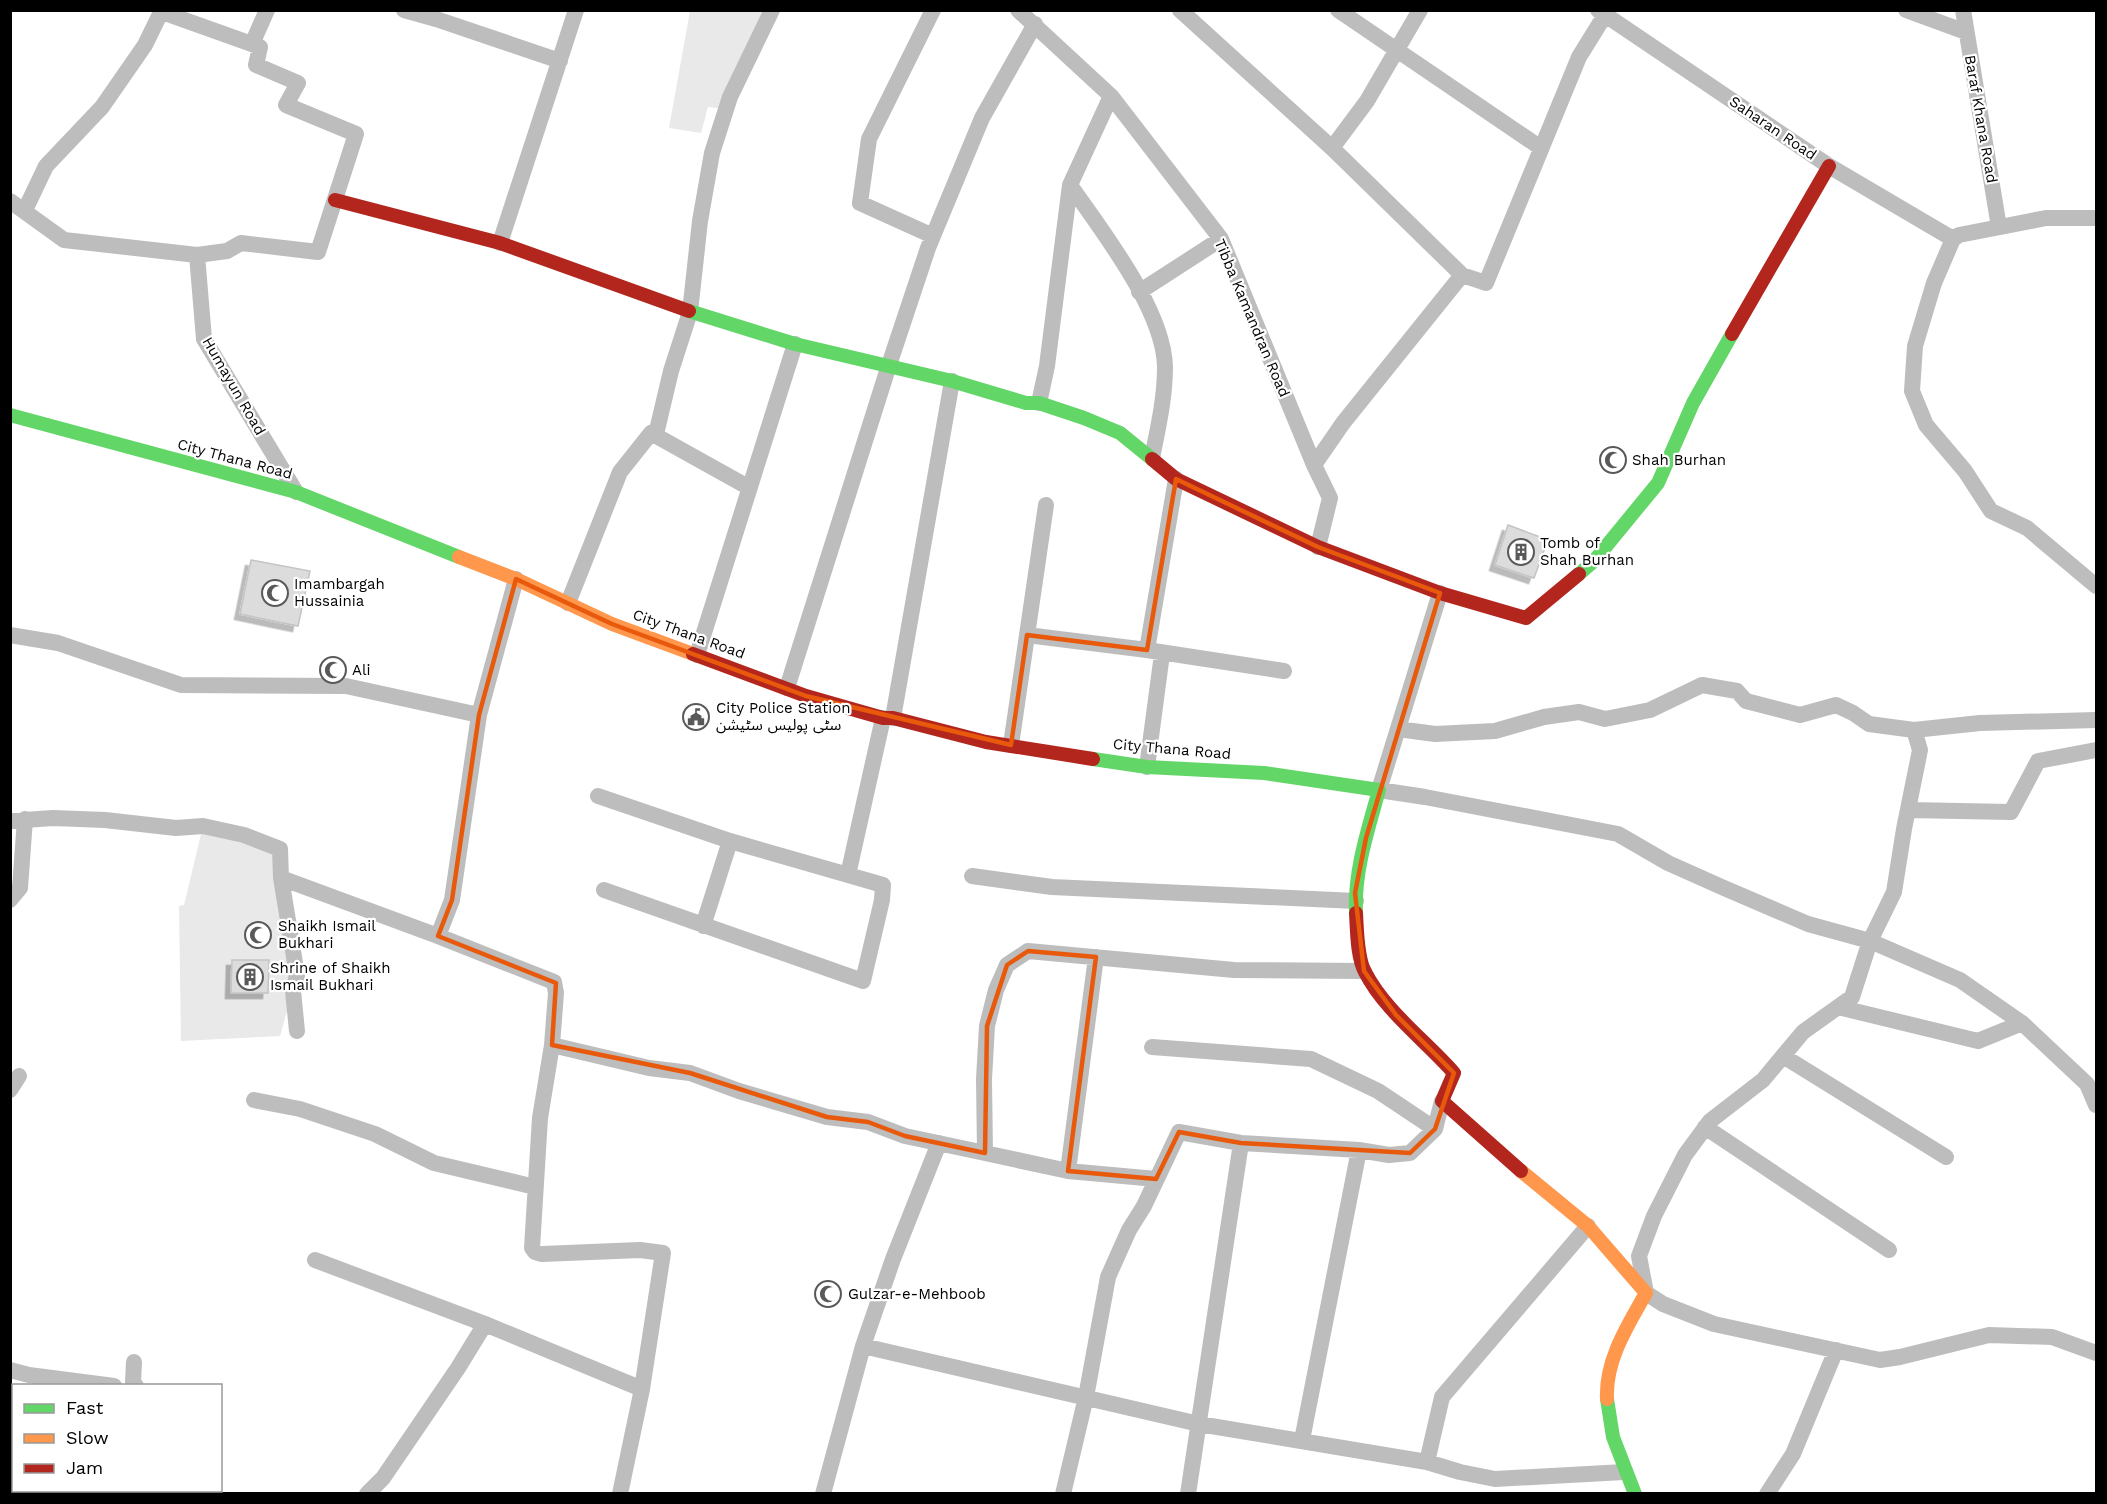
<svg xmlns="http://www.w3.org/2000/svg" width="2107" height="1504" font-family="'Work Sans','Noto Sans Arabic',sans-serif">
<defs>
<filter id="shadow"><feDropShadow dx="-5.5" dy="5.5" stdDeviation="0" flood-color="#0004"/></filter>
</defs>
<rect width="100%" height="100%" fill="#fff"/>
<!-- green -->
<path fill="#e9e9e9" d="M690,11H772L726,109L708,107L701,133L669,128Z
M203,826L280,849L297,975L280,1036L181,1041L179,906L184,905Z"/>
<!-- building -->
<path fill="#dcdcdc" stroke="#c4c4c4" stroke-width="1.5" filter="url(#shadow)" d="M1508,525L1548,540L1534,578L1495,565Z
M251,560L310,571L298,626L240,614Z
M232,960H269L268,993H231Z"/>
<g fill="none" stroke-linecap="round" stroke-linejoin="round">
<!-- street -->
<path stroke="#bdbdbd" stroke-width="16" d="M404,10L436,19L560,61
M933,10L869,139L860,203L933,236
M1018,10L1111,96L1221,239L1314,465L1330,498L1318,547
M1180,10L1332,148L1462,275
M1338,10L1541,148
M1598,10L1829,166L1953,239
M1906,10L1966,32
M1963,10L1999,227
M162,12L260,47L256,65L298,83L286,105L356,134L318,252L241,243L227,251L197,255
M252,44L267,10
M1332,148L1367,101L1420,10
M1070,185C1102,231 1164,310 1165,367C1165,398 1158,428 1152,458
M10,201L64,240L197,255L204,339L296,492
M25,210L46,166L102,107L145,45L162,10
M2096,218H2046L1959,235L1953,239L1934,283L1915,346L1912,391L1926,425L1965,471L1991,511L2027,528L2096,586
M500,243L576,10
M1139,292L1221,239
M1039,403L1047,366L1070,185L1111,96
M651,433L748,487
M1314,465L1343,423L1462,275L1486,283L1579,57L1605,15
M1440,593L1379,790L1425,797L1618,834L1668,863L1724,888L1808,924L1870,941L1960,980L2022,1023L2087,1084L2096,1105
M568,603L620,472L651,433L657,430L671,371L690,312L700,221L712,153L730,97L772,10
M10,635L58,643L181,685L346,686L479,715
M1027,635L1147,650L1284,671
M1147,650L1176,479
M697,655L795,344
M787,688L889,365L928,248L982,118L1035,24
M893,718L952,381
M2096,720L1980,723L1914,730L1920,750L1904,829L1894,892L1870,941L1852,997L1803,1032L1763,1080L1710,1121L1685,1155L1654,1216L1639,1256L1646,1293L1663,1304L1714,1324L1880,1360L1900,1357L1989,1335L2052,1337L2096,1353
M1398,729L1435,734L1495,731L1544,717L1579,712L1605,719L1650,710L1702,685L1737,691L1746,701L1800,715L1836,705L1853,713L1869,724L1914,730
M1011,745L1046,505
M1147,767L1162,654
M598,796L730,841L883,885L882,900L863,981L604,890
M1908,810L2011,812L2038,761L2096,750
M10,821L53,818L105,820L176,828L203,826L244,835L280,849L281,878L297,975L293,991L297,1031
M848,875L883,718
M972,876L1052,887L1356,901
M281,878L438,936L554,982L556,993L552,1045L540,1118L532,1248L535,1252L542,1254L640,1250L663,1253L642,1389L620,1494
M10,900L20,888L25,819
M703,926L730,841
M438,936L452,900L479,715L516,579
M1838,1007L1978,1041L2022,1023
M552,1045L649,1068L690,1073L739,1091L827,1117L868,1122L905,1136L985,1153
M1152,1047L1311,1059L1378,1091L1435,1129
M1783,1056L1946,1157
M10,1090L19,1076
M254,1100L300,1109L375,1134L434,1163L535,1187
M1705,1127L1889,1250
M1068,1171L1096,957
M1156,1179L1068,1171L985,1153L984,1079L987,1026L996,990L1007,965L1028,951L1234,970L1364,971
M315,1260L485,1324L642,1389
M863,1346L1199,1424L1427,1462L1460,1472L1495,1479L1624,1472
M134,1362L133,1382L136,1386
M10,1370L29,1375L114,1386
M1302,1440L1359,1150
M1427,1462L1442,1397L1588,1226
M130,1490V1494
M367,1494L383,1478L458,1368L485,1324
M823,1494L863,1346L893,1259L939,1143
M1063,1494L1086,1397L1108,1277L1129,1230L1144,1206L1179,1132L1241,1143L1359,1150L1389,1155L1410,1153L1435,1129L1442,1101
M1188,1494L1241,1143
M1767,1494L1793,1454L1836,1350"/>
<!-- fast -->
<path stroke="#63d668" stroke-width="14" d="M689,311L795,344L952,381L1026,403H1039L1084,418L1120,433L1152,459
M10,415L296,492L459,557
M1579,574L1594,561L1658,483L1693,403L1732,334
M1093,759L1147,767L1264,773L1379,790C1368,830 1354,871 1356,913
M1607,1399L1613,1437L1635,1494"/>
<!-- slow -->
<path stroke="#ff974d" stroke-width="14" d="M459,557L516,579L612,624L693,654
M1521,1171L1588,1226L1646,1293C1628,1325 1605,1360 1607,1399"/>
<!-- jam -->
<path stroke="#b3261e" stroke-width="14" d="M335,200L500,243L689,311
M1732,334L1829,166
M1152,459L1176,479L1318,547L1440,593L1526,618L1579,574
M693,654L806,696L883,718H893L986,742L1093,759
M1356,913C1357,929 1357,958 1365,972C1385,1011 1426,1041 1454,1073L1442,1101L1521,1171"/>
</g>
<!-- marked area -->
<path fill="none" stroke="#e8590c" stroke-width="4.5" stroke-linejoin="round" d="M1176,479L1318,547L1440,593L1366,838L1355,893L1364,971L1396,1015L1454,1073L1435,1129L1410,1153L1241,1143L1179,1132L1156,1179L1068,1171L1096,957L1028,951L1007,965L987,1026L985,1153L905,1136L868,1122L827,1117L690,1073L552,1045L556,983L438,936L452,900L479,715L516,579L612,624L806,696L1011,745L1027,635L1147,650Z"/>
<!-- icons -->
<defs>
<symbol id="mosque-ring" viewBox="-11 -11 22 22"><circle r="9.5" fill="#fff" stroke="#595959" stroke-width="1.5"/><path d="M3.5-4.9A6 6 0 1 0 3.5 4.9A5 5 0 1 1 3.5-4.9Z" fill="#595959"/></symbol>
<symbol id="building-ring" viewBox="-11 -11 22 22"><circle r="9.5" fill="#fff" stroke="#595959" stroke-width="1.5"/><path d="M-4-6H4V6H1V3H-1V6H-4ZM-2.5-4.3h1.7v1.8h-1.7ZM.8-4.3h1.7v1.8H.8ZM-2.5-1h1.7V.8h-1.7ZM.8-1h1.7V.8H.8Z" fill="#595959"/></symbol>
<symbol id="civic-ring" viewBox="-11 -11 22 22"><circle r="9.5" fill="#fff" stroke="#595959" stroke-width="1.5"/><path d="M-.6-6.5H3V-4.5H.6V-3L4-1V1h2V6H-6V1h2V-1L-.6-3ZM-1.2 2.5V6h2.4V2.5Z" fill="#595959"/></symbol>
</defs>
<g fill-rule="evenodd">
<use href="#mosque-ring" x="1598" y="445" width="30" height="30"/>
<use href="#building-ring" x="1506" y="537" width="30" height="30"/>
<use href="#mosque-ring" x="260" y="578" width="30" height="30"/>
<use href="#mosque-ring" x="318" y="655" width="30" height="30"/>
<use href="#civic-ring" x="681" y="702" width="30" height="30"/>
<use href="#mosque-ring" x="243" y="920" width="30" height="30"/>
<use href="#building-ring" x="235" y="962" width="30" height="30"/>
<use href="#mosque-ring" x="813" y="1279" width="30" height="30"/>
</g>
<g text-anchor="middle" stroke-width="4.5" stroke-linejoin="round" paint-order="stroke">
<!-- street labels -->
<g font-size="15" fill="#000" stroke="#fff">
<text transform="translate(1981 119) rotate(80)" y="5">Baraf Khana Road</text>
<text transform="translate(1773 128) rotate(34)" y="5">Saharan Road</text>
<text transform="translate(1252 318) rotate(67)" y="5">Tibba Kamandran Road</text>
<text transform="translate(234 386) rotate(60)" y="5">Humayun Road</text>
<text transform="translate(235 459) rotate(15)" y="5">City Thana Road</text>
<text transform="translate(689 634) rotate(20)" y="5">City Thana Road</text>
<text transform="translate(1172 749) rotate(5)" y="5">City Thana Road</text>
</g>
<!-- poi labels -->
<g font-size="15" fill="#000" stroke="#fff" text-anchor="start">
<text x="1632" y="465">Shah Burhan</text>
<text x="1540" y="548">Tomb of<tspan x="1540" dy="17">Shah Burhan</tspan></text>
<text x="294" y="589">Imambargah<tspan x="294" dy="17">Hussainia</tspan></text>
<text x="352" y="675">Ali</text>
<text x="716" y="713">City Police Station<tspan x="716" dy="17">سٹی پولیس سٹیشن</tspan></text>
<text x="278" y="931">Shaikh Ismail<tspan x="278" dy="17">Bukhari</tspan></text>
<text x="270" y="973">Shrine of Shaikh<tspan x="270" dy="17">Ismail Bukhari</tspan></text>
<text x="848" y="1299">Gulzar-e-Mehboob</text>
</g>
</g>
<!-- border -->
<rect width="2107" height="1504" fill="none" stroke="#000000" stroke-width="24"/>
<!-- legend -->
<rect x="12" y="1384" width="210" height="108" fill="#ffffff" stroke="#999999" stroke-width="1.5"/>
<rect x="24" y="1404" width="30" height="9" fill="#63d668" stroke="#999999" stroke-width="1.5"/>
<text x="66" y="1414" font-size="18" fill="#000000">Fast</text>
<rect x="24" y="1434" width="30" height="9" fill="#ff974d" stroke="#999999" stroke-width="1.5"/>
<text x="66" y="1444" font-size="18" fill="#000000">Slow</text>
<rect x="24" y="1464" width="30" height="9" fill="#b3261e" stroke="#999999" stroke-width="1.5"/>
<text x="66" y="1474" font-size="18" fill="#000000">Jam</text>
</svg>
